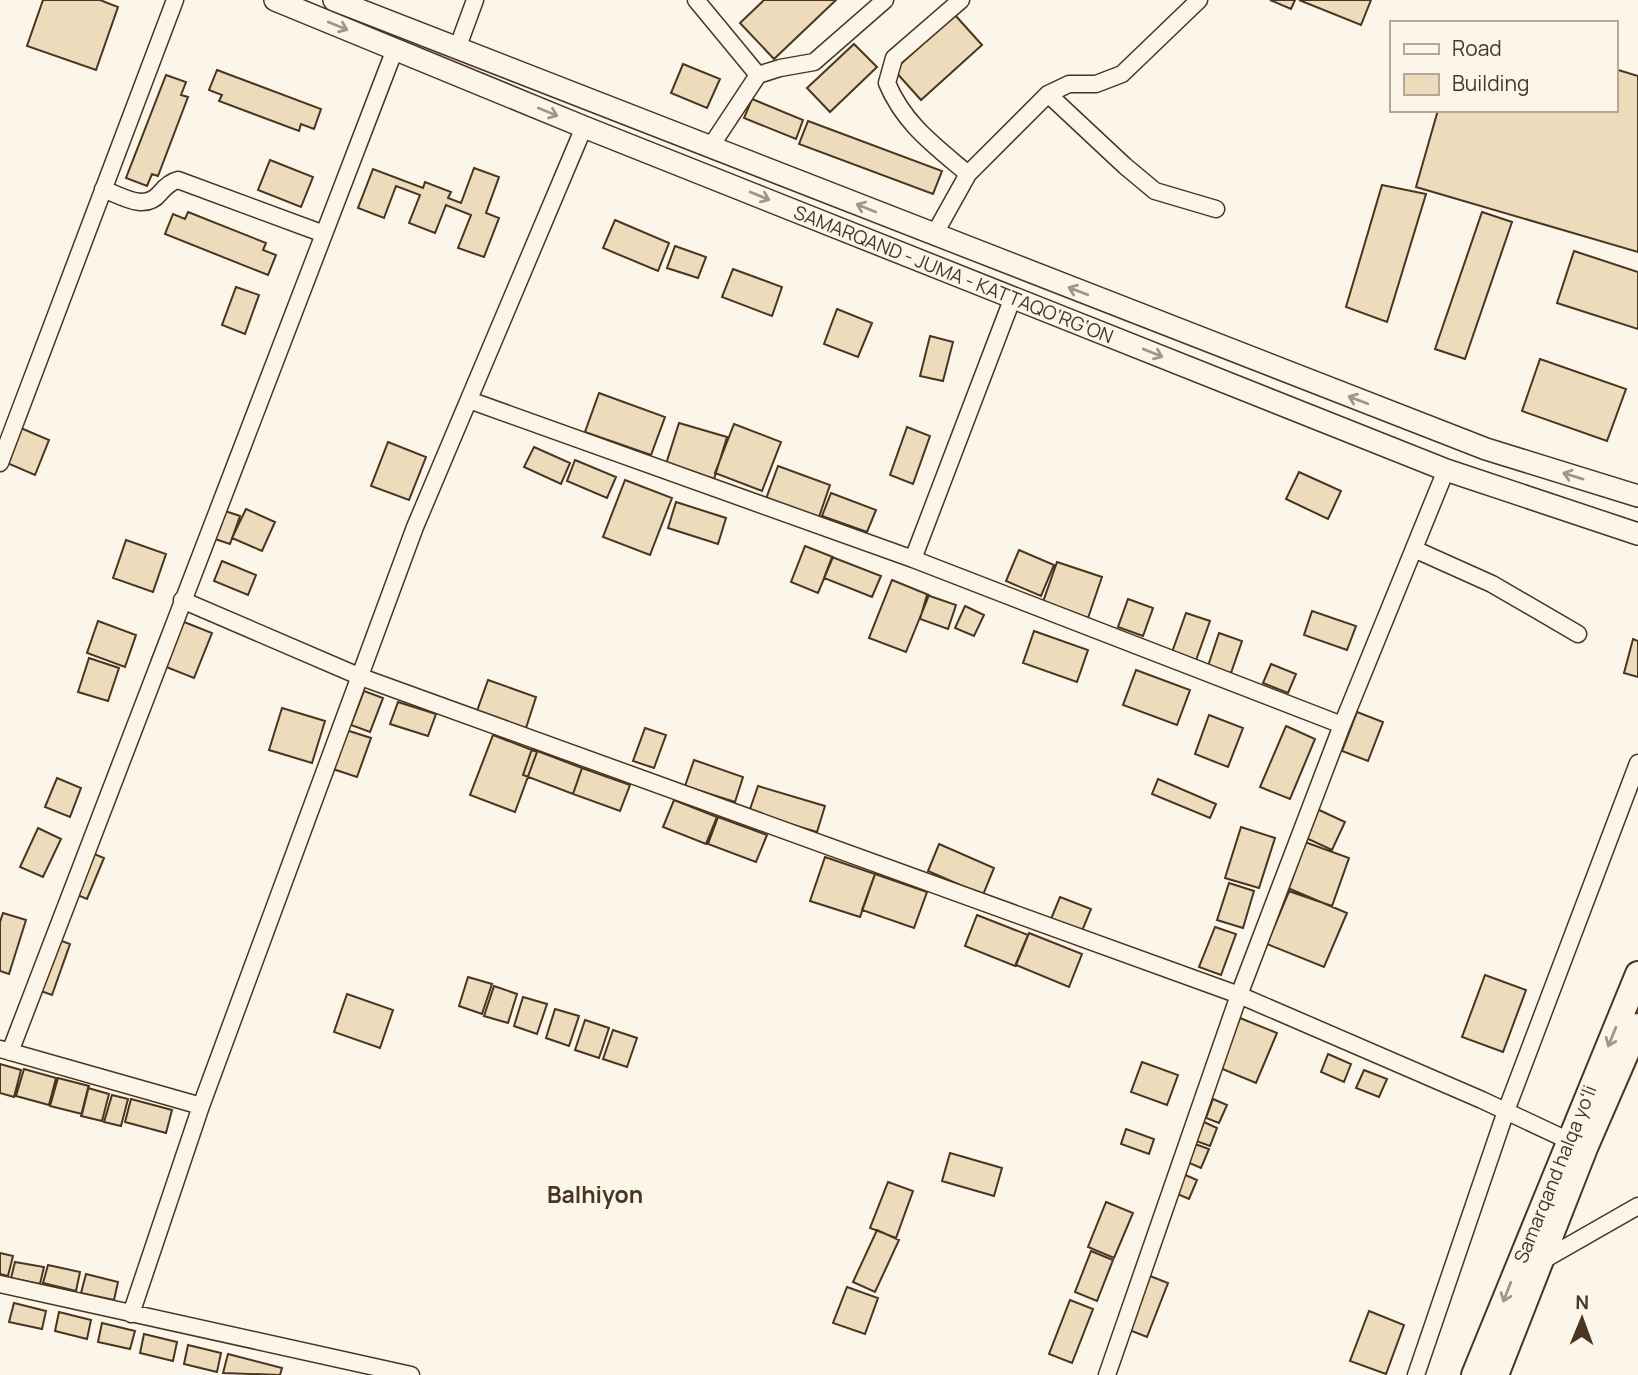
<svg xmlns="http://www.w3.org/2000/svg" width="1638" height="1375" font-family="Manrope,sans-serif">
<rect width="100%" height="100%" fill="#fbf6e9"/>
<!-- building -->
<path fill="#ecdcbc" stroke="#4a3520" stroke-width="2" d="M43,0H100L118,7L96,70L27,46Z
M764,0H836L774,59L740,23Z
M1270,0H1295L1291,9Z
M1299,0H1371L1361,25Z
M955,15L982,45L921,100L894,70Z
M854,44L877,67L830,112L807,88Z
M683,64L720,79L707,108L671,93Z
M1615,69L1638,76V252L1416,187L1438,110H1615Z
M217,70L321,109L314,129L301,124L299,131L219,101L222,95L209,90Z
M166,75L186,82L181,95L188,97L158,176L152,174L147,186L126,178Z
M752,99L803,120L796,139L744,118Z
M808,121L942,171L933,194L799,144Z
M270,160L313,177L301,207L258,190Z
M474,168L499,177L486,213L499,218L484,257L458,248L471,215L446,205L435,233L409,223L420,195L396,186L384,218L358,208L373,169L423,188L425,182L451,192L448,198L461,203Z
M1382,185L1426,194L1387,322L1346,307Z
M188,212L266,243L263,250L276,255L268,275L165,234L173,214L185,219Z
M1482,212L1512,222L1465,359L1435,349Z
M615,220L669,243L658,271L603,248Z
M675,246L706,257L698,278L667,268Z
M1574,251L1638,272V329L1557,303Z
M733,269L782,287L772,316L722,297Z
M236,287L259,295L245,334L222,325Z
M837,309L872,323L858,357L824,344Z
M930,336L953,342L943,381L920,376Z
M1540,359L1626,389L1607,441L1522,411Z
M599,393L665,417L651,455L585,432Z
M9,423L49,440L35,475L0,460Z
M679,423L727,437L714,479L666,464Z
M734,424L781,442L762,491L715,473Z
M907,427L930,436L913,484L890,475Z
M388,442L426,457L409,500L371,486Z
M534,447L570,463L561,484L524,467Z
M575,460L616,477L607,498L567,481Z
M778,466L830,485L819,517L766,499Z
M1299,472L1341,491L1328,519L1286,499Z
M625,480L672,498L650,555L603,537Z
M831,493L876,510L867,532L822,516Z
M676,502L726,518L718,544L668,528Z
M213,507L240,516L230,544L203,535Z
M246,509L275,522L262,551L232,538Z
M126,540L166,554L153,592L113,578Z
M805,546L833,557L818,593L791,582Z
M1019,550L1054,565L1041,596L1006,581Z
M832,557L881,576L872,597L824,578Z
M222,561L256,575L248,595L214,581Z
M1057,562L1102,577L1088,618L1043,602Z
M892,580L929,595L906,652L869,638Z
M927,595L956,605L948,629L920,619Z
M1128,599L1153,608L1143,636L1118,627Z
M965,606L984,615L974,636L955,628Z
M1312,611L1356,626L1347,650L1304,635Z
M1186,613L1210,621L1195,663L1171,655Z
M169,616L212,633L194,678L151,661Z
M98,621L136,635L125,667L87,653Z
M1034,631L1088,650L1077,682L1023,663Z
M1219,633L1242,641L1231,673L1208,666Z
M1633,639L1638,641V677L1624,673Z
M89,658L119,668L108,701L78,692Z
M1271,664L1296,674L1288,693L1263,683Z
M1136,670L1190,690L1177,725L1123,705Z
M488,680L536,697L526,728L477,711Z
M364,691L383,698L370,732L351,725Z
M398,702L436,714L428,736L390,724Z
M282,708L325,721L312,763L269,750Z
M1357,712L1383,722L1368,761L1342,751Z
M1209,715L1243,728L1228,767L1195,754Z
M1286,726L1315,739L1290,799L1260,787Z
M645,728L666,735L654,768L633,761Z
M346,730L371,738L357,777L333,769Z
M493,735L537,752L515,812L470,795Z
M532,749L582,768L573,794L523,775Z
M694,760L743,777L735,802L685,786Z
M582,768L630,785L620,811L573,794Z
M57,778L81,788L70,817L45,807Z
M1158,779L1216,804L1210,818L1152,794Z
M758,786L825,806L817,832L749,812Z
M674,800L717,817L706,844L663,827Z
M1317,809L1345,822L1332,850L1304,837Z
M718,817L767,835L756,862L708,844Z
M1241,827L1275,838L1259,888L1225,878Z
M38,828L61,839L43,877L20,867Z
M1305,842L1349,858L1332,906L1288,891Z
M939,844L994,868L983,895L928,871Z
M82,849L104,858L87,899L65,890Z
M825,857L875,874L860,917L810,901Z
M875,874L927,892L914,928L862,910Z
M1229,883L1254,891L1243,928L1217,920Z
M1290,889L1347,913L1324,967L1267,944Z
M1060,897L1091,909L1082,931L1051,919Z
M3,913L26,920L9,974L0,971V922Z
M977,915L1028,935L1015,966L965,946Z
M1215,927L1236,934L1221,975L1199,967Z
M1029,933L1082,954L1069,987L1016,965Z
M51,937L70,944L52,995L32,988Z
M1485,975L1526,990L1503,1052L1462,1037Z
M468,977L492,984L482,1014L459,1006Z
M494,986L517,994L508,1023L484,1016Z
M347,994L393,1010L380,1048L334,1032Z
M523,997L547,1004L537,1034L514,1026Z
M555,1009L579,1016L569,1046L546,1038Z
M1240,1018L1277,1033L1256,1083L1220,1068Z
M585,1020L609,1028L599,1058L575,1050Z
M613,1030L637,1038L627,1067L603,1059Z
M1328,1054L1351,1064L1344,1082L1321,1072Z
M1142,1062L1178,1075L1167,1105L1131,1092Z
M0,1064L21,1070L14,1097L0,1093Z
M24,1069L56,1078L49,1105L16,1096Z
M1364,1070L1387,1079L1379,1097L1356,1088Z
M58,1078L89,1086L82,1114L50,1106Z
M88,1088L109,1094L102,1121L81,1116Z
M112,1095L128,1099L121,1126L104,1122Z
M131,1099L172,1110L166,1133L125,1122Z
M1213,1099L1227,1105L1219,1123L1206,1118Z
M1204,1122L1217,1128L1210,1146L1196,1141Z
M1126,1129L1154,1139L1149,1154L1121,1144Z
M1195,1144L1209,1149L1201,1168L1187,1162Z
M950,1153L1002,1168L994,1196L942,1181Z
M1183,1174L1197,1180L1189,1199L1175,1193Z
M888,1182L913,1191L896,1238L870,1228Z
M1106,1202L1133,1213L1114,1258L1088,1247Z
M877,1230L899,1240L875,1292L853,1282Z
M1091,1251L1113,1260L1097,1301L1075,1292Z
M0,1253L13,1256L8,1276L0,1274Z
M15,1262L44,1267L40,1284L11,1278Z
M48,1265L80,1272L76,1291L43,1283Z
M86,1274L118,1282L114,1300L81,1293Z
M1145,1274L1168,1283L1147,1337L1124,1328Z
M847,1287L878,1298L865,1334L833,1323Z
M1070,1300L1093,1309L1072,1363L1049,1354Z
M14,1303L46,1311L42,1329L9,1322Z
M1369,1311L1404,1325L1386,1374L1350,1361Z
M59,1312L91,1320L87,1339L55,1331Z
M102,1323L135,1331L130,1349L98,1342Z
M144,1334L177,1342L173,1361L140,1353Z
M188,1345L221,1353L217,1372L184,1364Z
M228,1354L282,1368L280,1375L223,1373Z"/>
<g fill="none" stroke-linecap="round" stroke-linejoin="round">
<defs>
<path id="minor" d="M696,0L758,75
M961,0L894,58L887,83C904,124 935,146 968,174
M457,49L475,0
M1048,94L1125,166L1155,191L1216,209
M711,146L758,75L780,68L814,62L885,0
M103,189C122,196 145,212 160,193C165,187 170,182 178,180L324,234
M934,235L968,174L1048,94L1069,84H1096L1122,74L1199,0
M469,400L913,559L1342,725
M0,463L175,0
M1414,549L1492,584L1578,634
M913,559L1013,297
M182,600L361,677L1239,995L1482,1100L1578,1145
M0,1049L201,1106L415,527L584,127
M10,1052L395,49
M1540,1262L1638,1206
M0,1284L411,1375
M131,1314L201,1106
M1107,1375L1239,995L1342,725L1446,470
M1416,1375L1506,1111L1638,763"/>
<g id="major">
<path id="s1" d="M275,0L584,127L1446,470L1638,534"/>
<path d="M334,0L1486,449L1638,496"/>
</g>
<path id="highway" d="M1474,1375L1638,974
M1496,1375L1585,1148L1638,1026"/>
</defs>
<!-- minor casing -->
<use href="#minor" stroke="#4a3520" stroke-width="19"/>
<!-- major casing -->
<use href="#major" stroke="#4a3520" stroke-width="24"/>
<!-- highway casing -->
<use href="#highway" stroke="#4a3520" stroke-width="28"/>
<!-- minor -->
<use href="#minor" stroke="#fbf6e9" stroke-width="16"/>
<!-- major -->
<use href="#major" stroke="#fbf6e9" stroke-width="21"/>
<!-- highway -->
<use href="#highway" stroke="#fbf6e9" stroke-width="24"/>
</g>
<!-- one-way arrows -->
<defs><path id="oneway-shaft" d="M-6 0H5M1.5-3L5.5 0L1.5 3" fill="none" stroke-width="1.6" stroke-linecap="round" stroke-linejoin="round" transform="scale(1.75)"/></defs>
<g stroke="#a29684">
<use href="#oneway-shaft" transform="translate(338 26) rotate(22)"/>
<use href="#oneway-shaft" transform="translate(548 112) rotate(22)"/>
<use href="#oneway-shaft" transform="translate(760 196) rotate(22)"/>
<use href="#oneway-shaft" transform="translate(866 208) rotate(-158)"/>
<use href="#oneway-shaft" transform="translate(1078 291) rotate(-159)"/>
<use href="#oneway-shaft" transform="translate(1153 353) rotate(22)"/>
<use href="#oneway-shaft" transform="translate(1358 400) rotate(-159)"/>
<use href="#oneway-shaft" transform="translate(1573 476) rotate(-163)"/>
<use href="#oneway-shaft" transform="translate(1612 1037) rotate(112)"/>
<use href="#oneway-shaft" transform="translate(1507 1292) rotate(111)"/>
</g>
<g text-anchor="middle" stroke-width="5" stroke-linejoin="round" paint-order="stroke">
<!-- street labels -->
<g font-size="19" fill="#4a3520" stroke="#fbf6e9">
<text dy="7" stroke="none"><textPath href="#s1" startOffset="732">SAMARQAND - JUMA - KATTAQO‘RG‘ON</textPath></text>
<text transform="translate(1555 1174) rotate(-68)" y="7">Samarqand halqa yoʻli</text>
</g>
<!-- quarter labels -->
<g font-size="23" font-weight="bold" fill="#4a3520" stroke="#fbf6e9">
<text x="595" y="1203">Balhiyon</text>
</g>
</g>
<!-- legend -->
<rect x="1390" y="21" width="228" height="91" fill="#fbf6e9" stroke="#b4a999" stroke-width="2"/>
<rect x="1404" y="44" width="35" height="10" fill="#fbf6e9" stroke="#b4a999" stroke-width="2"/>
<text x="1452" y="56" font-size="21" fill="#4a3520">Road</text>
<rect x="1404" y="74" width="35" height="21" fill="#ecdcbc" stroke="#b4a999" stroke-width="2"/>
<text x="1452" y="91" font-size="21" fill="#4a3520">Building</text>
<!-- north arrow -->
<g transform="translate(1582 1319) rotate(1)" stroke="#fbf6e9" stroke-width="5" paint-order="stroke">
<path d="M0-5L12 26L0 18L-12 26Z" fill="#4a3520"/>
<text y="-10" font-size="19" font-weight="bold" text-anchor="middle" fill="#4a3520">N</text>
</g>
</svg>
